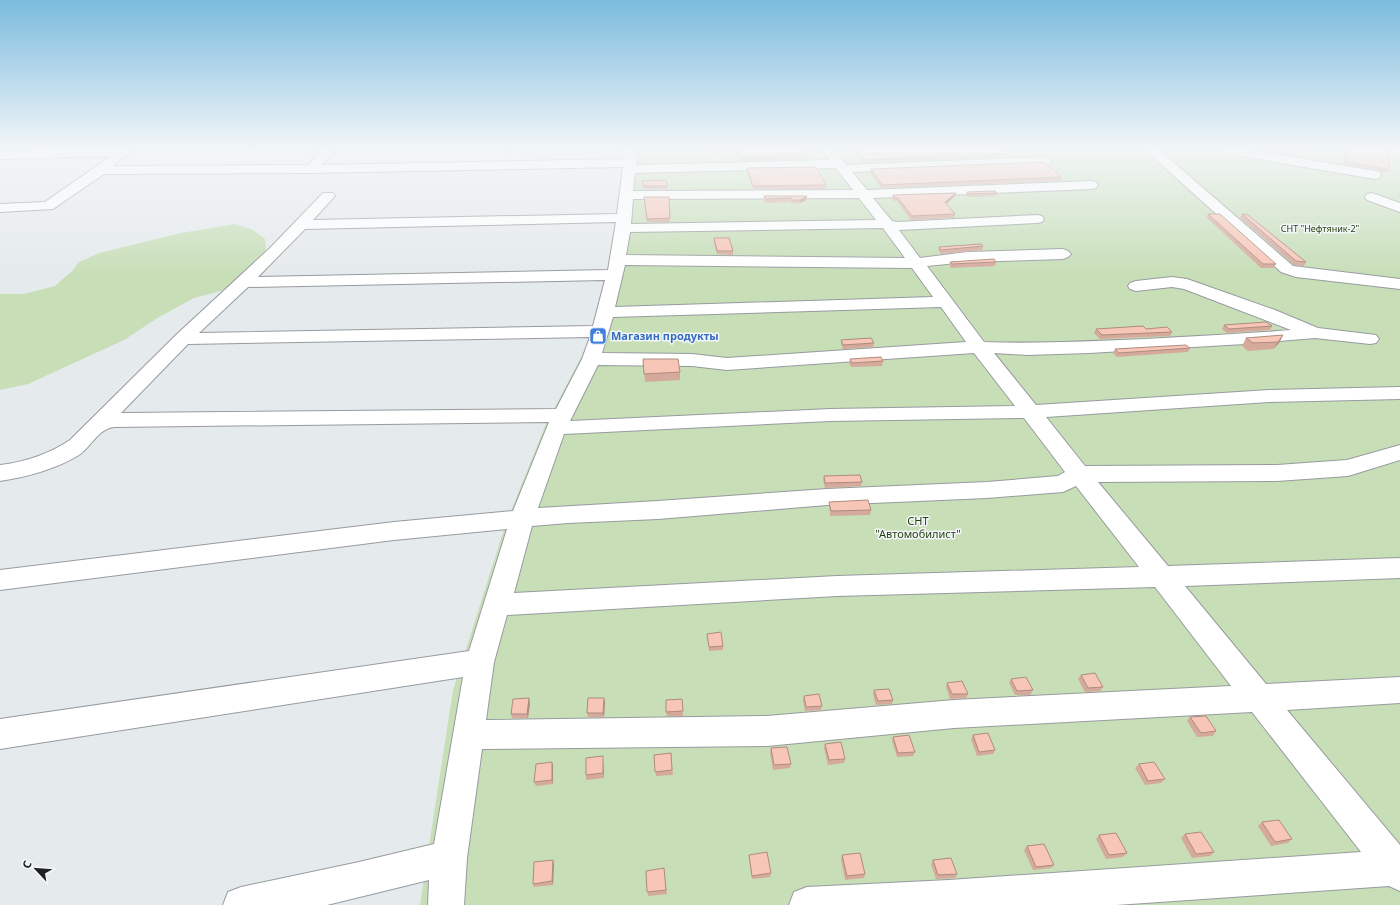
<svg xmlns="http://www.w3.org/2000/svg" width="1400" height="905" font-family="'Noto Sans',sans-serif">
<rect width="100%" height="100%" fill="#e5eaed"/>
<!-- green -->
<path fill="#c7deb7" d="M626,149H1400V905H420L453,690L505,526L545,426L586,348L608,280Z
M235,224L253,230L265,239L266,250L261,260L232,288L194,298L159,317L124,340L28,384L0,390V294H24L55,286L72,271L79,262L99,253L181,233Z"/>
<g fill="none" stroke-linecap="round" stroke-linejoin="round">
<defs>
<path id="minor" d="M85,149H133L113,166L308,165L323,149H336L322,165L624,159L625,149H637L636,165L830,160L821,149H834L846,165L1045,157L1049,158L1051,161L1049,164L852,172L867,190L1091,181L1096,182L1098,185L1096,188L1091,189L873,198L892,221L897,222L1037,215L1042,216L1044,219L1042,222L1037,223L899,230L920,258L967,252L1063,249L1068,251L1071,254L1068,257L1063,259L967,262L927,266L984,342C1038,344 1092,341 1145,339C1194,336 1243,334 1291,330L1184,289L1172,287L1136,291L1130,289L1128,286L1130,283L1136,281L1172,277L1187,279L1275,310L1318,328L1376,335L1379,339L1376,343L1370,344L1315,338L1245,344L1089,353L1027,355L994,353L1036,405L1269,390L1400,387V399L1269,402L1046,417L1085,466L1277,465L1347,460L1400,445V460L1348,476L1277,481L1098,482L1168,566L1400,558V578L1185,586L1266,684L1400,677V703L1287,710L1400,845V891L1389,886L1116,905H789L794,892L807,887L949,880L1361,852L1252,712L954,728L767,746L482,749L467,858L464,905H428L429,880L327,905H223L228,892L241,887L359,862L434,844L463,677L0,749V719L469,651L507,529L394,540L0,590V570L394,522L513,511L549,422L114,427C98,429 91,447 79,455C56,469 27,477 0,481V465C25,462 49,454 70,440L176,335L270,248L323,193H333L335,196L313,220L617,214L623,167L311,173L104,174L53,209L0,212V204L45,202L111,156L0,159V151ZM836,168L853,190L633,191L635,173ZM859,198L876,220L631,224L633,199ZM616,222L608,270L258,277L305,229ZM883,228L905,258L626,255L630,232ZM625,265L912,268L933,297L615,307ZM605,280L593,326L199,333L248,287ZM941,307L966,342L727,358L692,354L602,353L613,317ZM590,337L582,359L556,409L121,413L188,344ZM974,353L1015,406L830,409L570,421L598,365L692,366L727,370ZM1024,418L1065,472L1058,476L987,482L827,489L658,501L538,508L564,434L830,421ZM1076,486L1139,567L837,576L514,593L532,526L568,523L658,519L827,505L987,498L1063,492ZM1155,587L1231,686L954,700L767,716L486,720L494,662L507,615L837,596Z
M1144,149H1158L1293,266L1400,279V289L1296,277L1281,272Z
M1216,149H1245L1375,171L1380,172L1381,175L1380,178L1375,179L1222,153Z
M1389,149H1400V154L1391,152Z
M1372,193L1400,203V212L1367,200L1365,197L1367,194Z"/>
</defs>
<!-- minor casing -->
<use href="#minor" stroke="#979b9f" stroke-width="2"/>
<!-- minor -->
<use href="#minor" fill="#fff" fill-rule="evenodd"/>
</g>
<!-- wall -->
<path fill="#d5aa9d" d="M710,149H801L804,154L807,156V159L740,161L736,150V152L711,153Z
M852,149H1000L1005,154L1004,157L862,163Z
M1264,149H1303L1302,154L1301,157L1263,151Z
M1345,149H1388L1389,170L1387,173L1344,164Z
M747,168L826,185L825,189H753L747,172Z
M871,169L1062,177L1061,181L881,188L870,173Z
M642,181L667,186V189H643Z
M967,192L997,193L996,196L967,197L966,196Z
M893,195L955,196L946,204L955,214L954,218L911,220L897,201H894L892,199Z
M764,196H807L806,200L800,203L791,204V202L765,203L764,200Z
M669,197L670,222H647L644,200Z
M1208,214L1276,264L1274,268H1261L1206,217Z
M1242,214L1306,262L1304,266L1294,265L1240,218Z
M714,238L733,251V255L717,254L714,242Z
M983,246L982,250L941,254L938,250L939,247Z
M950,262H996L995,266L951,268L949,265Z
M1224,325L1272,326L1270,330L1227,333L1222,329Z
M1096,329H1146L1172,332L1170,336L1100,339L1094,333Z
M1283,335L1279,343L1273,349L1248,351L1242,346L1246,338Z
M841,340L874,343L873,347L843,349L841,344Z
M1190,348L1188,352L1117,357L1113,353L1115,349Z
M643,359L680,372V380L645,382Z
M850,359L883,361L882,366L851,367L849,363Z
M824,476L862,482L861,486L825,488L823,480Z
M829,502L871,510L870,515L830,516L829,506Z
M707,634L723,646V650L709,651Z
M1081,675L1103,687L1100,691L1085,692L1078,679Z
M1011,679L1033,690L1030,695H1015L1009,683Z
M947,683L968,694L966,698L950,699L946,687Z
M874,690L893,700L892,704L876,705L873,695Z
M804,696L822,706L821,710L805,711L803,700Z
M682,699L683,716H667L666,712Z
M605,702L604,717H588L587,713Z
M530,703L528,718H512L511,714Z
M1190,717L1216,731L1213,736L1197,737L1187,721Z
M973,735L995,750L993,754L977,756L971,739Z
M893,737L915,752L913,756L897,757L892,741Z
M825,744L845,759L844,763L828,765L824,748Z
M771,748L791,764L790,768L773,770L770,753Z
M671,753L673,775L656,776L654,755Z
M603,760L604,778L586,780V775Z
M1139,764L1165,779L1161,783L1145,785L1135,768Z
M553,766V784L536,786L534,782Z
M1262,822L1292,839L1288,843L1271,846L1258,826Z
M1185,834L1214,852L1210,856L1192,858L1181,838Z
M1099,835L1127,853L1123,857L1106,859L1096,839Z
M1027,846L1054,865L1051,868L1033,870L1024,850Z
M749,855L771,873L770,877L752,879L749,858Z
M842,855L865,874L864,878L845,880L841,859Z
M933,860L957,874L955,878L936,879L931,864Z
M554,864L553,885L534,887L533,884Z
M664,868L667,894L648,896L646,871Z"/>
<!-- shaded-wall -->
<path fill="#ae8b80" d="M956,193L955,196L944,206L945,202Z
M807,196L806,200L800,203V200Z
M1283,335L1279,343L1273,349Z
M529,698L530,703L528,718L527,714Z
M604,698L605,702L604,717L603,713Z
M603,756V760L604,778L603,773Z
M552,762L553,766V784L552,780Z
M553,860L554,864L553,885L552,881Z"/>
<!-- building -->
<path fill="#f8c6b7" stroke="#ae8b80" d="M710,149H733L711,150Z
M737,149H801L804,154L807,156L740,158Z
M855,149H1000L1005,154L863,160Z
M1276,149H1303L1302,154Z
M1347,149H1388L1389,170L1346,161Z
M1044,162L1062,177L882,185L871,169Z
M816,167L826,185L753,186L747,168Z
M666,180L667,186H643L642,181Z
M995,191L997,193L968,194L967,192Z
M956,193L945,202L955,214L912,216L898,198H895L893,195Z
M764,196H807L800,200H792L791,198L766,199Z
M644,197H669L670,218L647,219Z
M1208,214H1220L1276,264H1263Z
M1242,214L1248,215L1306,262L1296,261Z
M714,238H729L733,251H717Z
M981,244L983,246L941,250L939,247Z
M994,259L996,262L952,264L950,262Z
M1266,322L1272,326L1229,329L1224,325Z
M1143,326L1146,329L1167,327L1172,332L1102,335L1096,329Z
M1283,335L1278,342L1253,343L1246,338Z
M871,338L874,343L843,345L841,340Z
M1186,345L1190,348L1119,353L1115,349Z
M881,357L883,361L852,363L850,359Z
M643,359H678L680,372L644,374Z
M860,475L862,482L825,483L824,476Z
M868,500L871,510L831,511L829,502Z
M721,632L723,646L709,647L707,634Z
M1095,673L1103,687L1088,688L1081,675Z
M1026,677L1033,690L1017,691L1011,679Z
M962,681L968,694H952L947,683Z
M889,689L893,700L878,701L874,690Z
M819,694L822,706L806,707L804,696Z
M529,698L527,714H511L513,699Z
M588,698H604L603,713H587Z
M682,699L683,711L666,712V700Z
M1206,716L1216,731L1201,733L1190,717Z
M988,733L995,750L979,752L973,735Z
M909,735L915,752L898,753L893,737Z
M841,742L845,759L829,760L825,744Z
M787,747L791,764L774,765L771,748Z
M671,753L672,770L655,772L654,755Z
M603,756V773L586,775V758Z
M552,762V780L534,782L536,764Z
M1154,762L1165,779L1148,781L1139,764Z
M1279,820L1292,839L1275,842L1262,822Z
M1201,832L1214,852L1196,854L1185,834Z
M1116,833L1127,853L1109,855L1099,835Z
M1044,844L1054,865L1036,867L1027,846Z
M767,852L771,873L752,876L749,855Z
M860,853L865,874L847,876L842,855Z
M951,858L957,874L938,875L933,860Z
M553,860L552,881L533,884L534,862Z
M664,868L666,890L647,892L646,871Z"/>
<!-- sky -->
<linearGradient id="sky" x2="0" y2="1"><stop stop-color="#7bbbde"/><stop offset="0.54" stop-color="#f3f6f7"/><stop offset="1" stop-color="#f3f6f7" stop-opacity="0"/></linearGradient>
<rect width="1400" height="276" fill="url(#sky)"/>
<!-- icons -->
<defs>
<symbol id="shop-square" viewBox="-11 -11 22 22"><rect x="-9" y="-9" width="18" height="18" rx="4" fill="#3f7fe0" stroke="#f3f7fb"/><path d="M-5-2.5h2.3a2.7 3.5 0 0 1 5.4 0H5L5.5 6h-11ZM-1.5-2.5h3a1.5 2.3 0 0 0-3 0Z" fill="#fff"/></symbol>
</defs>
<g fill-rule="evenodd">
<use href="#shop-square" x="588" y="326" width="20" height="20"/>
</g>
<g text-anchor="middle" stroke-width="3" stroke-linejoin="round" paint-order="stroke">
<!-- far-park labels -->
<g font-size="9" fill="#28420b" stroke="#f3f7fb">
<text x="1320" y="232">СНТ "Нефтяник-2"</text>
</g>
<!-- shop labels -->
<g font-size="11" font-weight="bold" fill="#366cbe" stroke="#f3f7fb" text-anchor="start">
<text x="611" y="340">Магазин продукты</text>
</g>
<!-- park labels -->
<g font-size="11" fill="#28420b" stroke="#f3f7fb">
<text x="918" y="525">СНТ<tspan x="918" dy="13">"Автомобилист"</tspan></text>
</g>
</g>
<!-- north arrow -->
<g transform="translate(36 869) rotate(296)" stroke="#f3f7fb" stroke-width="3" paint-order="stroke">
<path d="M0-3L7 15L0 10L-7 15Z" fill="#1f2022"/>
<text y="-6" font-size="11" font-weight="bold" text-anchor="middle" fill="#1f2022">С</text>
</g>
</svg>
